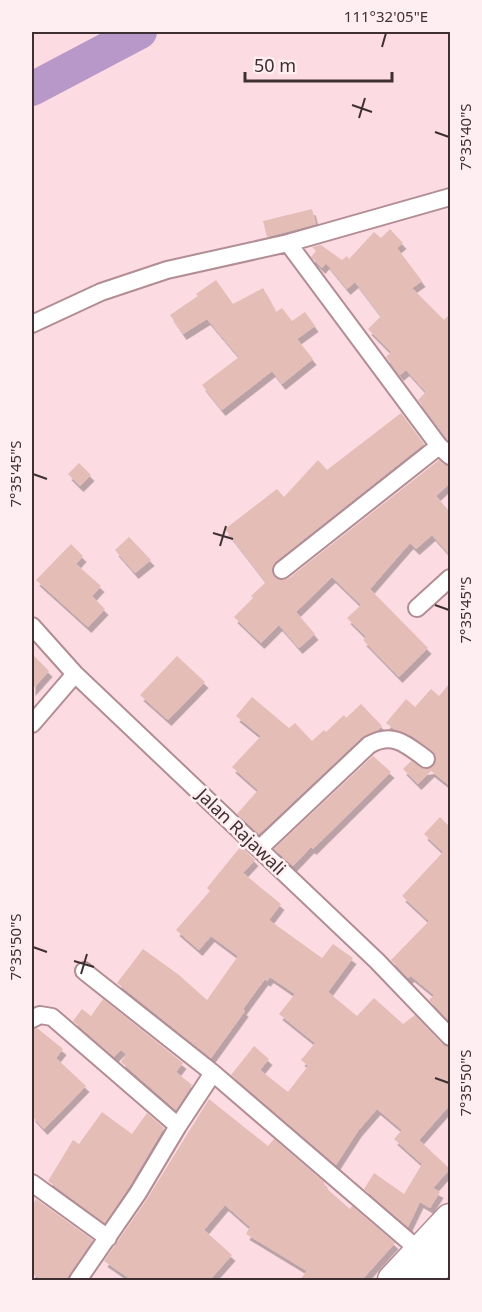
<svg xmlns="http://www.w3.org/2000/svg" width="482" height="1312" font-family="'Noto Sans',sans-serif">
<defs>
<filter id="shadow"><feDropShadow dx="3.5" dy="6" stdDeviation="0" flood-color="#0004"/></filter>
</defs>
<rect width="100%" height="100%" fill="#fcdce2"/>
<g fill="none" stroke-linecap="round" stroke-linejoin="round">
<!-- river -->
<path stroke="#b898c8" stroke-width="34" d="M32,89L140,32"/>
</g>
<!-- building -->
<path fill="#e4bdb6" filter="url(#shadow)" d="M312,209L316,224L267,237L263,221Z
M390,229L403,243L397,248L422,281L412,288L444,320L450,314V442L418,400L426,392L406,370L400,375L386,357L391,352L368,329L381,316L355,282L347,289L326,263L322,268L311,257L316,251L312,247L321,245L342,260L347,256L349,259L374,232L381,238Z
M216,280L233,304L263,288L276,312L282,308L292,321L305,312L315,326L297,339L313,359L282,384L272,371L222,410L202,385L239,357L207,319L183,334L170,315L198,296L196,294Z
M401,413L424,444L275,562L272,571L278,579L283,580L289,578L439,460L443,464L450,466V483L436,496L450,512V555L432,535L416,549L410,543L370,589L428,648L399,677L363,640L366,637L347,618L361,605L332,577L296,612L315,634L299,648L279,625L261,643L234,617L253,598L251,596L266,582L225,529L277,489L284,497L318,460L327,470Z
M79,463L91,475L80,486L68,474Z
M129,537L151,560L135,573L115,550Z
M71,544L83,556L76,564L101,586L92,596L105,609L88,627L36,580Z
M32,654L49,671L32,690Z
M177,656L205,682L168,720L140,695Z
M450,683V786L431,771L418,784L403,769L411,761L424,769L431,768L436,761L435,754L412,736L394,729L386,723L406,699L415,707L431,689L439,696Z
M252,697L289,728L295,723L312,741L324,730L326,732L344,715L346,718L361,704L382,726L378,730L362,737L259,834L237,814L258,790L232,767L261,736L236,716Z
M373,756L391,772L313,849L311,847L293,866L274,849Z
M440,817L450,827V1022L429,1000L434,995L411,976L408,978L391,960L429,921L402,896L443,852L424,834Z
M241,846L255,860L243,873L281,904L269,920L322,958L333,944L353,958L328,992L357,1016L374,998L403,1024L415,1015L442,1044L450,1047V1105L419,1140L450,1169L433,1188L440,1192L430,1208L420,1202L408,1227L364,1189L374,1173L404,1194L422,1164L394,1139L402,1130L377,1109L358,1131L336,1165L231,1075L254,1046L269,1059L260,1070L288,1092L308,1066L301,1060L315,1043L279,1014L295,994L270,977L267,981L265,979L243,1009L245,1011L211,1058L117,983L143,949L179,975L207,1000L238,956L211,936L199,950L176,930L210,891L207,888Z
M103,999L183,1063L176,1072L192,1085L176,1110L121,1062L126,1054L121,1050L114,1057L73,1021L82,1009L91,1016Z
M37,1028L63,1049L56,1058L86,1086L44,1129L32,1116V1029Z
M209,1099L268,1146L274,1139L324,1182L325,1187L350,1209L352,1206L395,1243L361,1281H299L307,1271L246,1234L250,1227L225,1205L204,1230L232,1255L209,1281H133L104,1261L147,1199Z
M102,1112L132,1134L147,1113L164,1128L129,1187L105,1223L48,1181L73,1140L79,1144Z
M36,1199L93,1240L65,1281H42L32,1273V1207Z"/>
<g fill="none" stroke-linecap="round" stroke-linejoin="round">
<defs>
<path id="street" d="M288,243L439,446L450,456
M32,324L101,292L167,270L288,243L450,197
M282,570L439,446
M417,608L450,578
M32,626L75,674L377,961L450,1037
M32,724L75,674
M259,849L369,745C393,731 407,745 426,759
M84,971L213,1073L420,1251
M32,1019L40,1015L52,1017L178,1126
M32,1183L108,1238
M78,1280L138,1193L178,1126L213,1073"/>
<path id="highway" d="M393,1280L450,1219
M425,1280L450,1252"/>
</defs>
<!-- street casing -->
<use href="#street" stroke="#b28d94" stroke-width="20"/>
<!-- highway casing -->
<use href="#highway" stroke="#b28d94" stroke-width="33"/>
<!-- street -->
<use href="#street" stroke="#fff" stroke-width="16"/>
<!-- highway -->
<use href="#highway" stroke="#fff" stroke-width="30"/>
</g>
<!-- ticks -->
<path fill="none" stroke="#3e2f32" stroke-width="2" d="M382,47L386,33M352,105L372,112M359,118L365,98M435,132L449,137M33,474L47,479M213,533L233,539M220,546L226,526M435,605L449,610M33,947L47,952M74,961L94,967M81,974L87,954M435,1078L449,1083"/>
<g text-anchor="middle" stroke-width="5" stroke-linejoin="round" paint-order="stroke">
<!-- street labels -->
<g font-size="18" fill="#3e2f32" stroke="#feeef1">
<text transform="translate(241 832) rotate(44)" y="6">Jalan Rajawali</text>
</g>
</g>
<!-- border -->
<rect width="482" height="1312" fill="none" stroke="#feeef1" stroke-width="66"/>
<!-- scale -->
<path d="M245 72v9h147v-9" fill="none" stroke="#3e2f32" stroke-width="3"/>
<text x="254" y="72" font-size="18" fill="#3e2f32" stroke="#feeef1" stroke-width="4.5" paint-order="stroke">50 m</text>
<rect x="33" y="33" width="416" height="1246" fill="none" stroke="#3e2f32" stroke-width="2"/>
<g font-size="15" text-anchor="middle" fill="#3e2f32">
<text x="386" y="22">111°32'05"E</text>
<text transform="translate(466 137) rotate(-90)" y="5">7°35'40"S</text>
<text transform="translate(16 474) rotate(-90)" y="5">7°35'45"S</text>
<text transform="translate(466 610) rotate(-90)" y="5">7°35'45"S</text>
<text transform="translate(16 947) rotate(-90)" y="5">7°35'50"S</text>
<text transform="translate(466 1083) rotate(-90)" y="5">7°35'50"S</text>
</g>
</svg>
